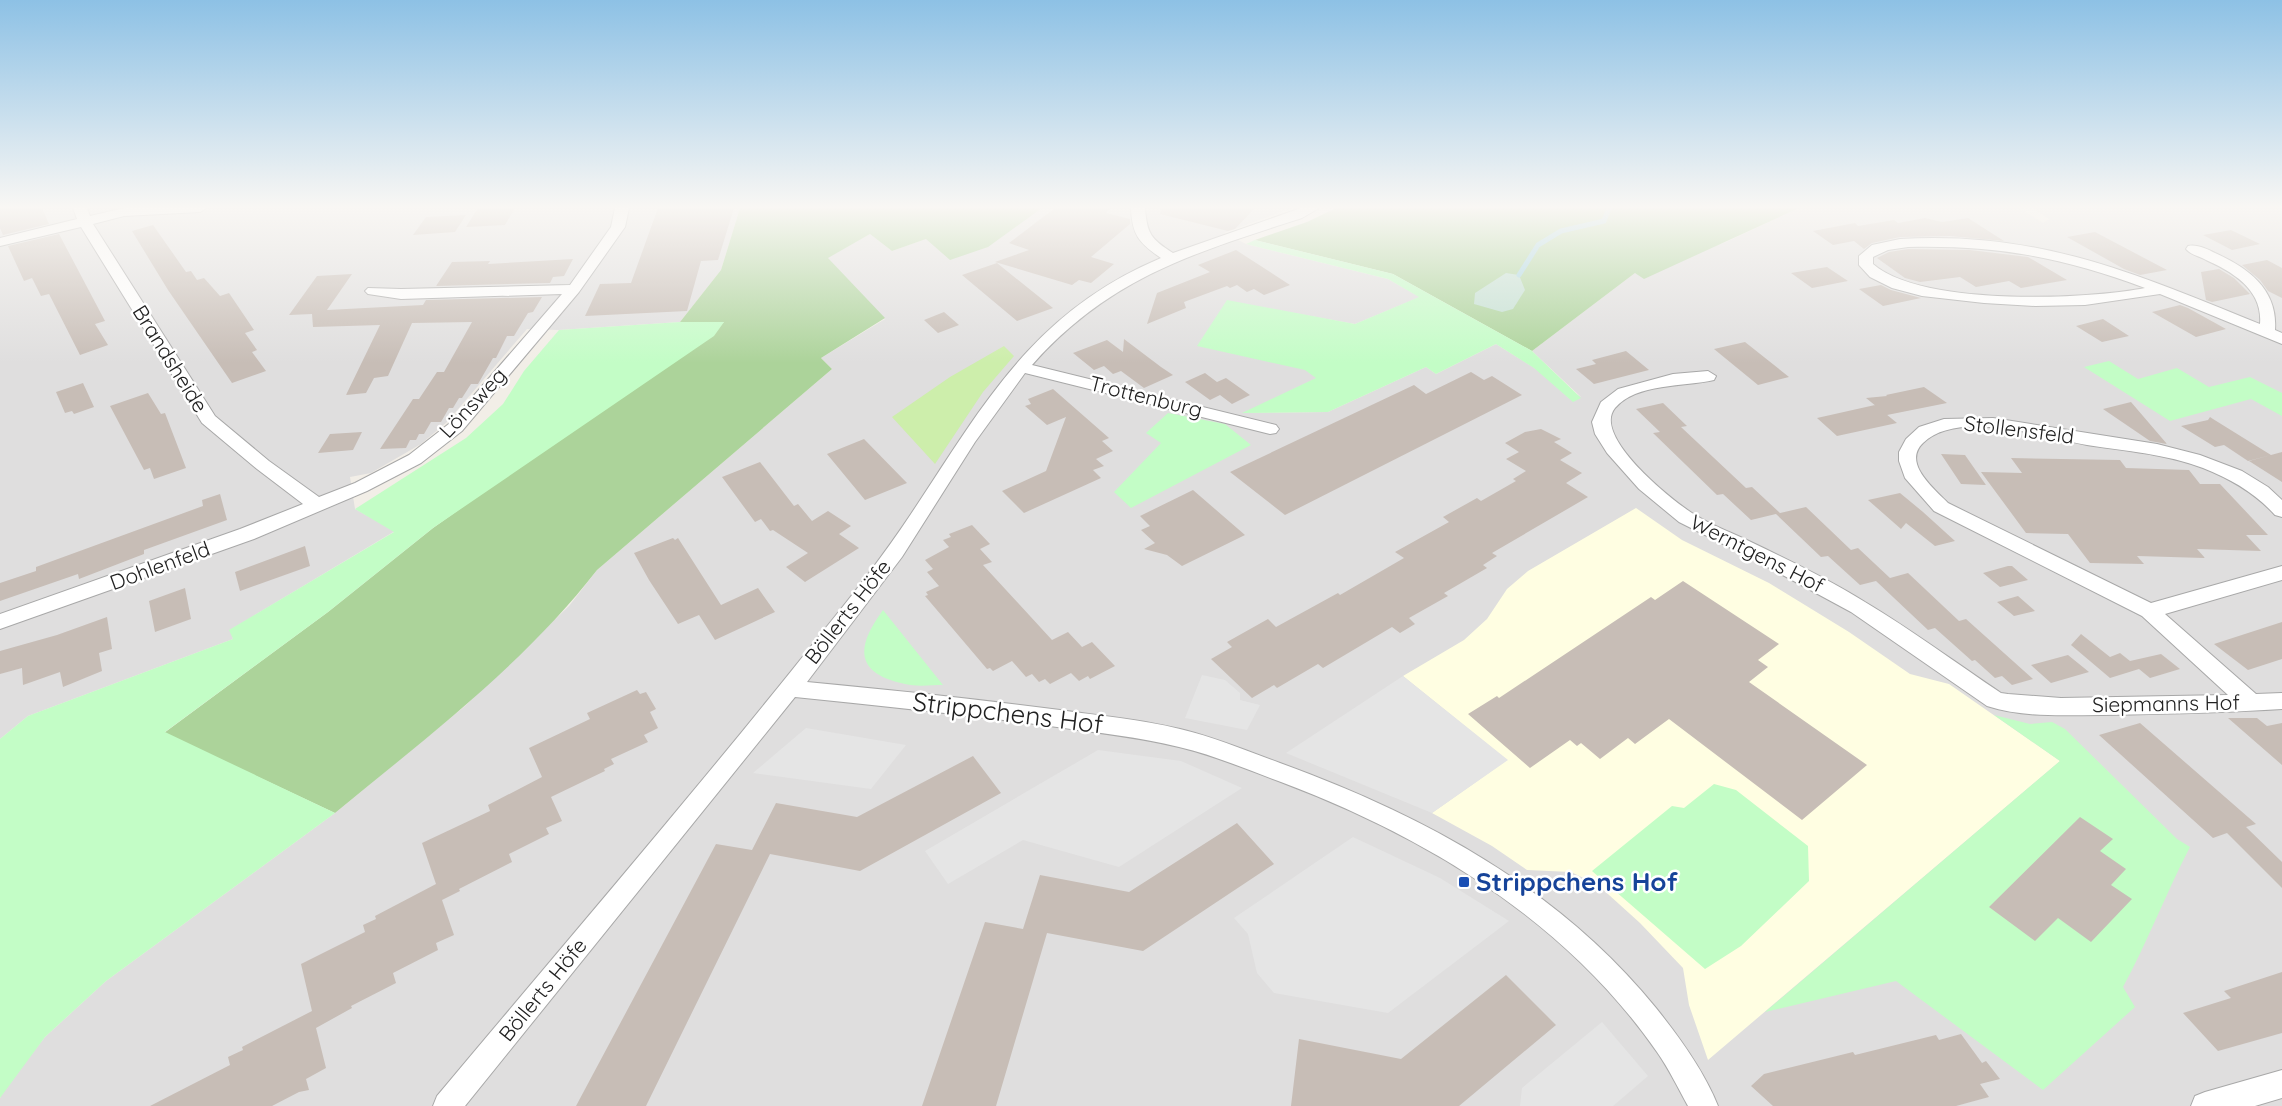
<svg xmlns="http://www.w3.org/2000/svg" width="2282" height="1106" font-family="Quicksand,sans-serif">
<rect width="100%" height="100%" fill="#f2eee7"/>
<!-- residential -->
<path fill="#dfdede" d="M0,208H740L721,270L680,322L559,330L527,329L447,422L421,444L371,473L350,477L355,509L395,531L230,630L233,639L28,716L0,739Z
M1042,208H1292L1224,233L1246,244L1388,279L1420,297L1355,324L1227,301L1317,378L1244,413L1328,412L1426,367L1436,374L1496,344L1581,397L1532,351L1635,273L1726,242L1799,208H2020L2043,223L2049,219L2032,208H2282V1106H0V1098L4,1090L45,1037L106,981L335,813L465,706L569,606L597,570L832,369L821,358L885,319L827,258L870,234L892,251L926,239L1031,216Z"/>
<!-- education -->
<path fill="#fffee2" d="M1636,508L1682,540L1769,583L1849,632L1910,674L1949,684L2060,761L1708,1060L1689,1005L1683,968L1640,923L1598,885L1571,872L1527,870L1492,846L1432,813L1507,760L1403,676L1464,640L1487,619L1507,589L1528,571Z"/>
<!-- grass -->
<path fill="#cdeeab" d="M1004,346L1014,356L983,392L935,464L892,417L950,377Z"/>
<!-- forest -->
<path fill="#acd39a" d="M740,208H1042L988,247L950,260L926,239L892,251L870,234L828,258L885,318L821,358L832,369L597,570C524,664 426,738 335,813L164,733L328,612L433,528L724,322H680L721,270Z
M1336,208H1799L1644,279L1635,273L1532,351L1393,274L1255,240L1307,222Z"/>
<!-- wetland -->
<path fill="#c3e0d2" d="M1506,273L1519,275L1525,290L1513,309L1502,312L1474,304L1475,293Z"/>
<!-- park -->
<path fill="#c3fdc6" d="M1255,240L1393,274L1532,351L1581,398L1573,402L1534,368L1496,344L1436,374L1426,367L1328,412L1242,413L1316,378L1305,370L1197,346L1227,300L1355,324L1419,297L1388,279L1246,244Z
M680,322H724L714,336L433,528L328,612L165,732L335,813L106,981L45,1037L0,1098V739L28,716L233,639L229,630L394,532L355,509L466,438L503,404L524,371L559,330Z
M2109,361L2138,379L2177,368L2209,387L2250,377L2282,393V416L2251,399L2170,421L2084,367Z
M1168,413L1225,424L1251,445L1131,508L1114,492L1161,443L1146,433Z
M883,610L943,685C931,685 917,687 905,684C854,673 856,647 883,610Z
M1994,715L2030,724L2052,722L2065,729L2177,839L2190,847C2166,893 2148,941 2123,987L2135,1007L2043,1090L1896,981L1765,1012L2060,761Z
M1714,784L1736,790L1808,846L1809,881L1741,946L1705,969L1592,871L1672,806L1684,808Z"/>
<!-- parking -->
<path fill="#e5e5e5" d="M1202,675L1225,680L1240,693V700L1260,705L1247,730L1185,718Z
M1403,676L1508,760L1432,813L1286,753Z
M806,728L906,745L871,789L753,773Z
M1098,750L1181,761L1242,788L1119,867L1023,840L948,884L925,851Z
M1353,837L1440,878L1509,921L1388,1013L1274,993L1257,973L1248,934L1234,918Z
M1602,1022L1648,1076L1613,1106H1520L1522,1088Z"/>
<g fill="none" stroke-linecap="round" stroke-linejoin="round">
<!-- stream -->
<path stroke="#a5d5e1" stroke-width="5" d="M1519,275L1538,245L1561,231L1604,221L1609,208"/>
</g>
<!-- building -->
<path fill="#c7bdb6" d="M0,208H42L49,224L3,235L0,228Z
M478,208H515L505,225L466,227Z
M658,208H734L718,260L701,261L687,311L585,316L600,284L631,283Z
M1055,208H1111L1106,213L1130,219V224L1091,257L1114,264L1091,283L1079,280L1072,285L995,262L1029,250L1009,243Z
M1161,208H1255L1235,229L1228,231L1160,214Z
M466,215L455,232L413,235L426,217Z
M1925,218L1942,222L1968,218L2004,241L1950,236L1900,237L1872,243L1864,249L1854,241L1833,245L1813,231L1855,223L1858,226L1894,220L1898,223Z
M153,225L186,272L191,271L197,280L204,278L220,296L229,293L254,330L245,333L257,350L252,352L266,371L232,383L168,290L132,231Z
M2231,230L2260,244L2232,250L2203,235Z
M2095,232L2167,270L2140,275L2124,269L2067,237Z
M59,234L105,321L95,324L108,345L80,355L49,294L41,296L32,278L24,281L8,246Z
M1908,249L1970,250L2028,257L2067,280L2021,288L2009,281L1976,287L1960,277L1920,282L1905,278L1877,258L1889,252Z
M1236,250L1290,285L1264,295L1254,289L1247,292L1237,285L1230,288L1227,286L1184,302L1186,308L1147,324L1157,293L1210,272L1198,265Z
M573,259L564,276L553,277L550,283L436,286L452,262L490,261L488,264Z
M2267,260L2282,268V298L2268,291L2260,280L2242,265Z
M997,263L1053,308L1017,321L962,275Z
M1827,267L1848,281L1812,288L1791,273Z
M2219,269L2234,278L2250,294L2212,302L2206,300L2201,272Z
M352,274L327,310L423,305L426,300L542,297L533,312L528,313L514,336H507L496,358H493L478,384H471L462,398H459L453,408H449L441,422H431L424,434H419L416,440H410L406,448L380,449L413,399H419L437,372H444L472,322L412,323L388,376L374,378L366,393L346,395L380,325L313,327L312,314L289,315L317,276Z
M1881,285L1891,290L1921,298L1883,306L1859,289Z
M2180,305L2188,308L2226,329L2196,337L2152,312Z
M944,312L959,325L938,333L924,320Z
M2103,319L2129,336L2102,342L2076,326Z
M1124,339L1161,367L1173,375L1144,388L1121,371L1113,374L1104,366L1094,370L1073,353L1107,340L1123,352Z
M1745,342L1789,377L1758,385L1714,349Z
M1626,351L1649,370L1594,384L1576,369L1596,364L1592,360Z
M1471,372L1484,380L1492,376L1522,395L1285,515L1230,472L1414,385L1426,394Z
M1205,373L1217,382L1226,378L1250,395L1232,404L1220,395L1210,400L1185,382Z
M83,383L94,407L74,414L72,411L65,413L56,392Z
M1924,387L1947,403L1887,415L1866,398L1887,396L1886,395Z
M1053,389L1109,438L1102,441L1113,451L1096,459L1104,466L1093,470L1101,478L1024,513L1002,491L1046,471L1066,417L1047,425L1025,406L1031,404L1028,399Z
M148,393L161,414L165,413L186,468L154,479L150,468L144,470L110,406Z
M2131,402L2167,444L2150,441L2103,409Z
M1663,403L1687,426L1681,427L1746,488L1752,487L1780,513L1751,520L1723,494L1717,495L1653,433L1660,432L1636,409Z
M1875,405L1897,423L1837,436L1817,418Z
M2210,417L2213,419L2271,455L2248,461L2224,445L2215,447L2181,426L2208,420Z
M1541,429L1561,439L1554,442L1572,453L1560,460L1582,473L1566,483L1588,497L1492,553L1497,556L1483,565L1487,568L1444,593L1448,596L1409,618L1415,624L1400,633L1392,627L1323,668L1318,664L1277,688L1274,685L1252,698L1211,659L1232,647L1227,642L1268,619L1276,627L1338,593L1340,595L1404,558L1395,552L1449,522L1443,517L1477,498L1481,501L1516,481L1513,479L1526,471L1506,459L1519,452L1505,443L1525,432Z
M362,432L353,450L318,453L330,434Z
M864,439L907,483L865,500L827,454Z
M2282,452V482L2249,461Z
M1941,454L1965,455L1986,485L1961,484Z
M2011,458L2120,460L2126,468L2189,470L2200,484H2220L2268,535H2246L2261,551L2197,549L2205,558L2137,556L2144,564L2090,563L2068,534L2026,533L1981,472L2022,473Z
M760,462L794,506L798,504L812,521L828,511L851,526L839,534L859,548L805,582L786,567L808,553L773,530L770,531L761,519L755,522L722,477Z
M1193,490L1245,535L1182,566L1167,555L1144,549L1155,543L1141,530L1150,526L1140,516Z
M1900,493L1923,512L1955,541L1935,546L1906,523L1901,529L1868,500Z
M220,494L227,520L144,550V554L79,579L78,574L0,601V583L36,571V567L203,506L202,500Z
M1806,507L1851,550L1858,548L1890,578L1908,573L1959,621L1966,619L2033,679L2012,685L2002,676L1995,678L1975,660L1972,661L1935,628L1928,630L1876,581L1860,585L1828,556L1821,557L1776,514Z
M972,525L990,544L980,549L992,562L983,565L1052,640L1068,632L1082,647L1092,642L1115,666L1090,679L1088,676L1079,681L1071,673L1050,684L1045,679L1039,682L1032,674L1026,677L1012,661L993,671L990,668L987,669L925,596L928,595L926,592L939,586L927,572L933,569L925,560L949,547L943,540L951,537L949,534Z
M673,538L675,540L678,538L721,605L758,588L775,612L715,640L699,615L678,624L649,580L634,553Z
M305,546L310,566L240,591L235,572Z
M2008,566H2012L2028,580L2000,587L1983,573Z
M1683,581L1779,644L1758,660L1768,667L1749,682L1867,765L1802,820L1669,719L1635,744L1628,738L1600,759L1581,743L1577,746L1570,740L1530,768L1468,714L1497,696L1499,698L1651,597L1655,600Z
M185,588L191,619L155,632L149,601Z
M2018,596L2035,611L2014,616L1997,602Z
M107,617L112,649L99,653L102,671L63,687L60,672L23,685L22,668L0,674V651L57,635Z
M2282,622V659L2248,670L2214,644Z
M2081,634L2110,657L2120,653L2130,661L2161,654L2180,669L2150,678L2139,669L2110,678L2071,645Z
M2068,655L2089,672L2051,683L2031,665Z
M637,690L640,694L646,692L656,709L650,712L658,728L644,735L648,742L611,759L614,764L604,769L605,771L551,797L562,821L546,828L549,834L509,854L512,862L459,889L460,891L442,900L454,935L436,943L438,950L393,973L396,983L351,1006L352,1008L316,1028L326,1068L306,1079L309,1090L299,1092L272,1106H150L230,1065L228,1057L243,1050L242,1047L312,1011L301,964L365,932L363,925L376,919L375,916L436,884L422,843L490,811L488,805L542,777L529,748L590,719L587,713Z
M2228,718H2257L2267,726L2282,723V765Z
M2140,723L2256,824L2246,827L2282,862V888L2227,833L2213,838L2099,735Z
M973,756L1001,793L860,871L770,854L646,1106H576L716,844L752,850L776,803L857,817Z
M2080,817L2113,839L2100,851L2126,869L2111,885L2132,899L2091,942L2058,918L2035,941L1989,907Z
M1237,823L1274,864L1143,951L1047,933L996,1106H922L985,922L1023,929L1040,875L1129,892Z
M2282,972V1033L2218,1051L2183,1013L2231,998L2224,991Z
M1506,975L1556,1025L1459,1106H1291L1299,1039L1401,1059Z
M1961,1034L1982,1063L1986,1061L2000,1079L1980,1084L1989,1097L1956,1106H1773L1751,1086L1764,1074L1853,1052L1855,1055L1936,1035L1939,1040Z"/>
<g fill="none" stroke-linecap="round" stroke-linejoin="round">
<defs>
<path id="street" d="M73,208H87L90,216L124,208H207L200,212L124,216L93,224L215,416L269,461L319,497L355,483L409,455L450,423L562,294L401,299L368,294L365,291L368,288L401,289L570,285L611,227L615,208H629L625,227L579,292L462,431L421,463L367,491L254,539L0,629V614L240,529L303,504L257,469L202,423L81,227L0,246V238L77,219Z
M1131,208H1145C1147,234 1151,239 1173,253L1301,208H1319L1302,218C1194,253 1110,277 1032,365L1276,425L1279,429L1276,433L1270,434L1025,373L975,442L902,557L807,682C892,690 976,699 1060,710C1100,716 1141,719 1180,729C1214,737 1247,751 1280,763C1423,815 1559,888 1656,1008C1680,1038 1704,1071 1718,1106H1688C1678,1088 1669,1069 1657,1052C1567,922 1427,837 1281,782C1248,770 1214,755 1179,747C1139,737 1098,733 1057,727C970,715 883,706 795,697L465,1106H433L437,1096C565,943 697,790 820,635C852,596 883,556 911,514C984,404 1033,312 1161,258C1139,243 1132,235 1131,208Z
M1900,239C2039,231 2134,273 2260,324C2263,290 2233,272 2206,260C2199,256 2191,255 2186,249L2188,246C2197,244 2207,249 2215,253C2249,268 2278,290 2275,330L2282,333V344L2160,294L2085,305L2035,306L1984,303L1922,296L1892,288L1870,277L1859,265V256L1872,245ZM1908,247C1996,245 2062,257 2145,288C2084,300 1921,306 1873,264V257L1888,250Z
M1708,371L1716,376L1714,380C1685,387 1636,383 1615,408C1592,436 1670,499 1692,513C1710,525 1733,533 1753,543C1791,561 1830,580 1865,602C1912,630 1956,663 2001,693L2008,694L2061,698L2228,695L2142,616L1934,511L1905,478L1899,461V452L1906,439L1919,427L1944,419L1993,418L2157,444L2200,455L2242,471L2268,487L2282,500V517L2275,515C2255,493 2231,479 2203,468C2166,454 2126,451 2087,445C2044,437 1958,409 1923,443C1902,463 1934,489 1948,503L2151,603L2282,566V580L2165,614L2256,694L2282,693V709C2222,713 2162,714 2102,715C2064,715 2024,718 1987,706L1851,612L1751,558L1679,522L1639,489L1607,453L1595,434L1592,422L1601,402L1618,389L1673,374Z
M2282,1070V1098L2255,1106H2191L2195,1096L2205,1092Z"/>
</defs>
<!-- street casing -->
<use href="#street" stroke="#a8a8a8" stroke-width="2"/>
<!-- street -->
<use href="#street" fill="#fff" fill-rule="evenodd"/>
</g>
<!-- sky -->
<linearGradient id="sky" x2="0" y2="1"><stop stop-color="#8dc1e5"/><stop offset="0.57" stop-color="#f9f7f4"/><stop offset="1" stop-color="#f9f7f4" stop-opacity="0"/></linearGradient>
<rect width="2282" height="363" fill="url(#sky)"/>
<!-- markers -->
<rect fill="#1a4fb4" stroke="#fff" stroke-width="2" x="1458" y="876" width="12" height="12" rx="3"/>
<g text-anchor="middle" stroke-width="5" stroke-linejoin="round" paint-order="stroke">
<!-- street labels -->
<g font-size="21" fill="#212121" stroke="#fff">
<text transform="translate(170 359) rotate(58)" y="7">Brandsheide</text>
<text transform="translate(1146 397) rotate(14)" y="7">Trottenburg</text>
<text transform="translate(473 403) rotate(-47)" y="7">Lönsweg</text>
<text transform="translate(2019 430) rotate(7)" y="7">Stollensfeld</text>
<text transform="translate(1757 554) rotate(27)" y="7">Werntgens Hof</text>
<text transform="translate(160 566) rotate(-20)" y="7">Dohlenfeld</text>
<text transform="translate(848 612) rotate(-52)" y="7">Böllerts Höfe</text>
<text transform="translate(2166 704) rotate(-1)" y="7">Siepmanns Hof</text>
<text transform="translate(543 990) rotate(-51)" y="7">Böllerts Höfe</text>
</g>
<!-- near-street labels -->
<g font-size="26" fill="#212121" stroke="#fff">
<text transform="translate(1008 713) rotate(7)" y="9">Strippchens Hof</text>
</g>
<!-- near-transit labels -->
<g font-size="26" font-weight="bold" fill="#164399" stroke="#fff" text-anchor="start">
<text x="1476" y="891">Strippchens Hof</text>
</g>
</g>
</svg>
